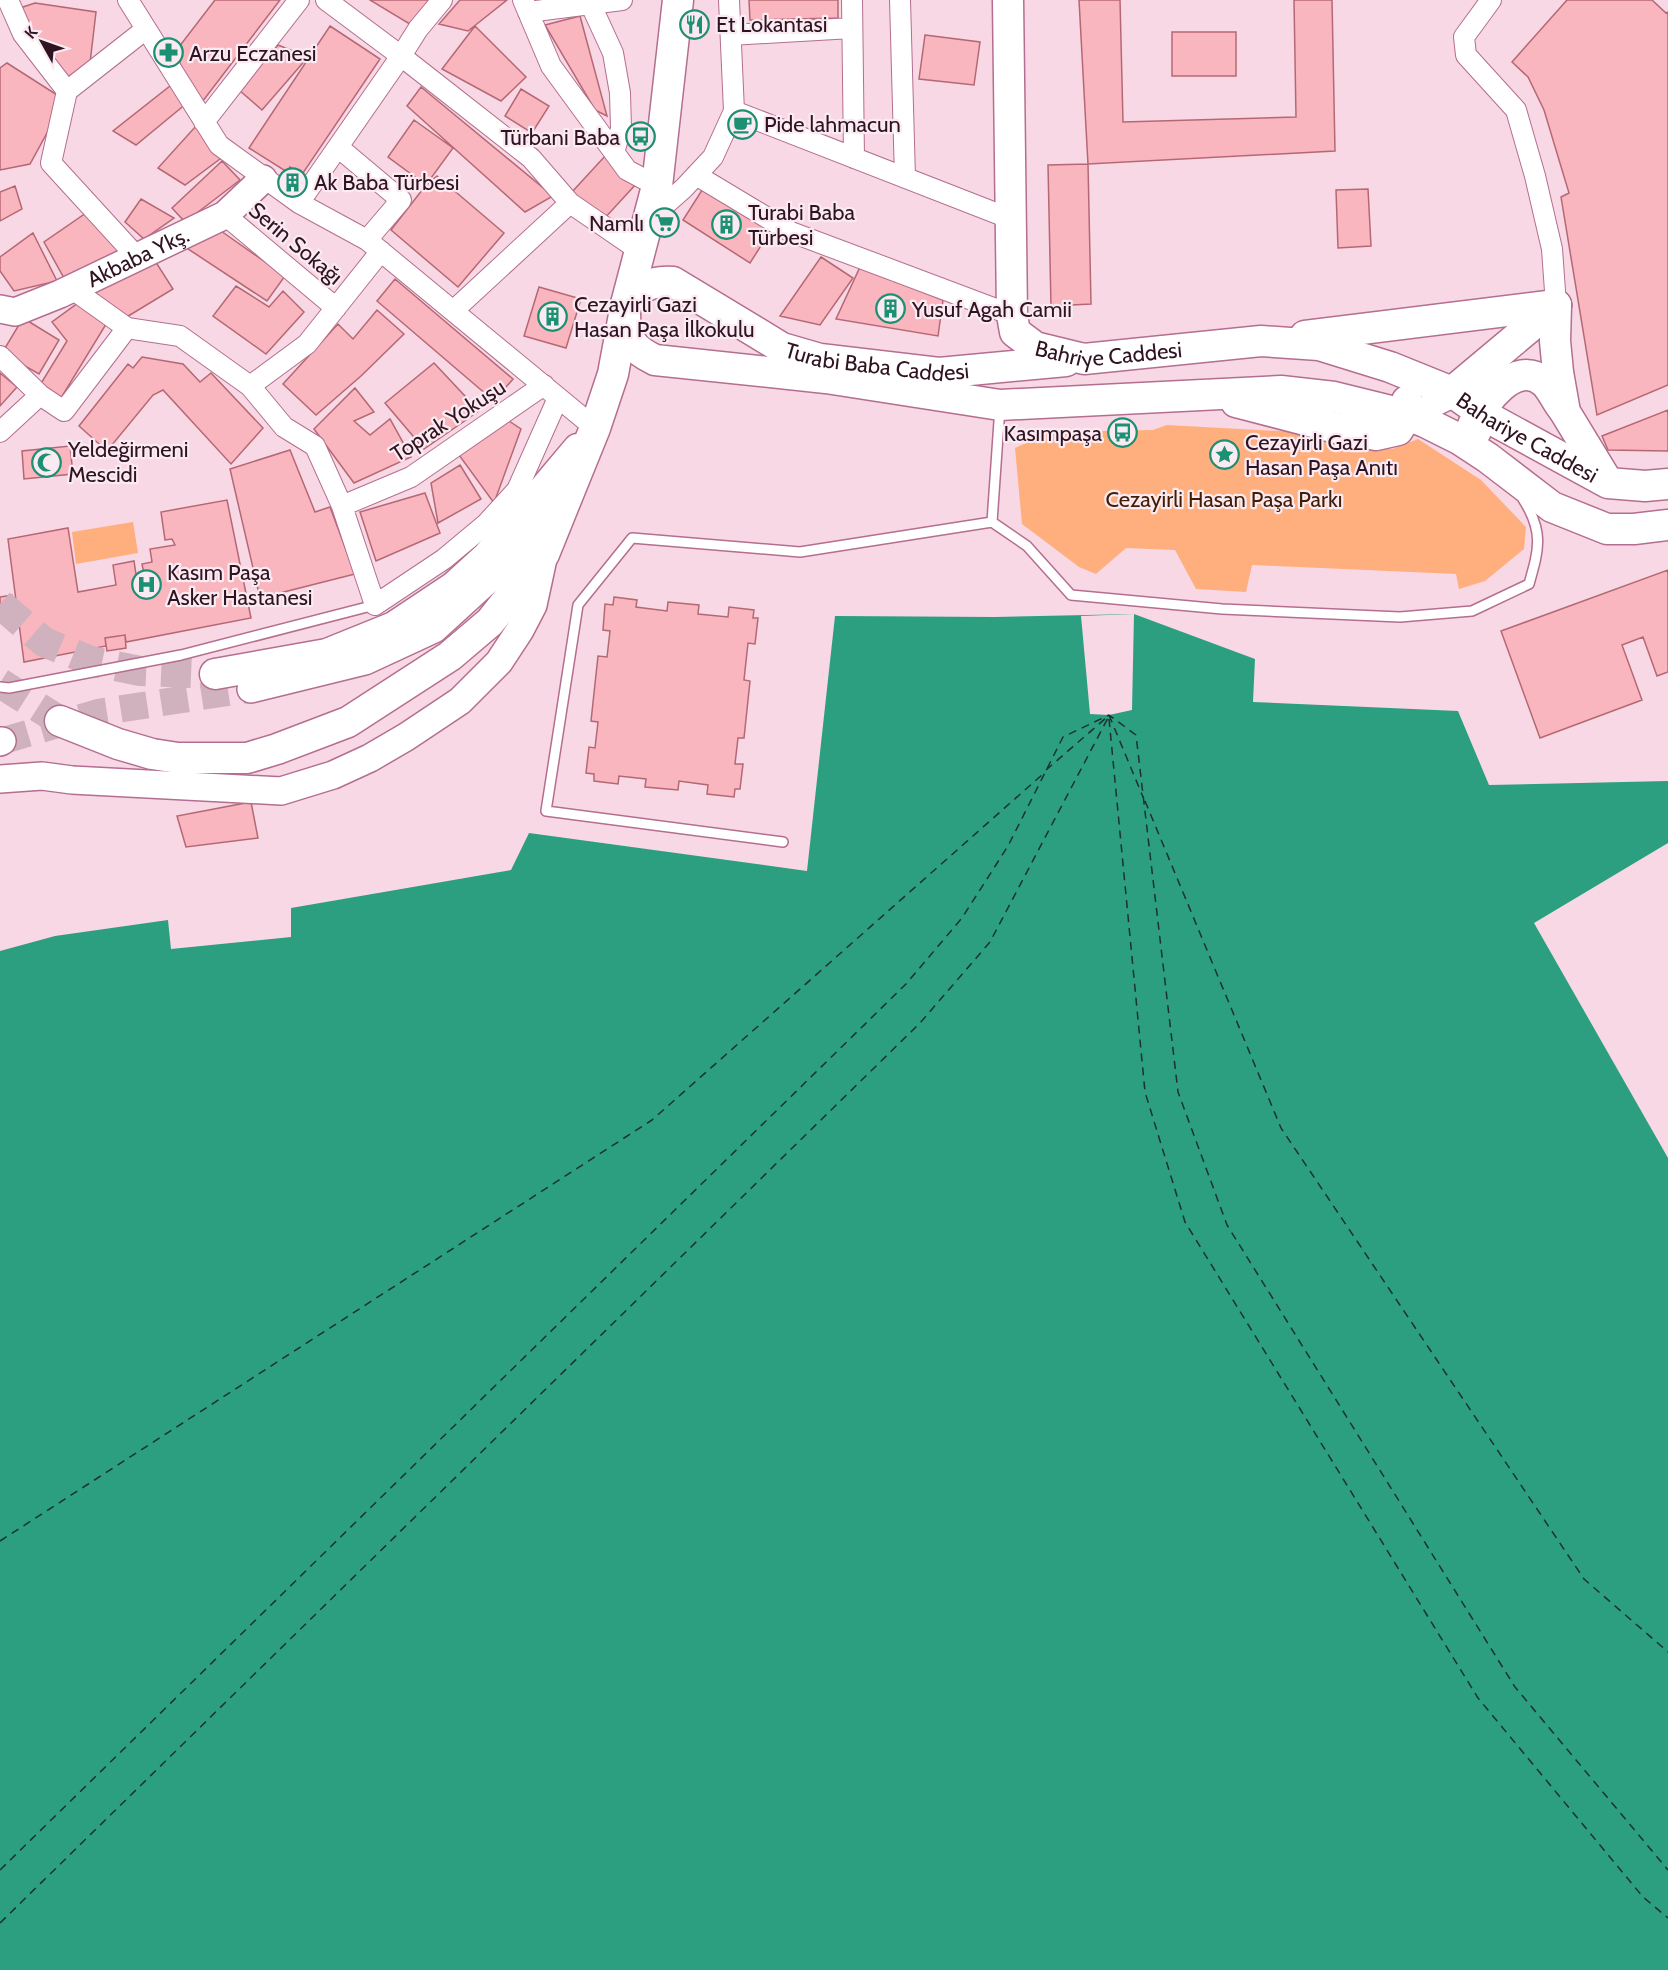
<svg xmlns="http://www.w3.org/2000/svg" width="1668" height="1970" font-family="Cabin,sans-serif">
<rect width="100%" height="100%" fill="#f8d8e5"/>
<!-- green -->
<path fill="#ffae7e" d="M1167,425L1297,432L1392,449L1418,439L1481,480L1526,527L1524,549L1485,581L1459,589L1456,574L1252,565L1246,592L1196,589L1175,550L1126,548L1096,574L1079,567L1022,524L1015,448L1051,432L1153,430Z
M133,522L138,553L76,564L72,532Z"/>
<!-- water -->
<path fill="#2b9f80" d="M1134,614L1255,659L1253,702L1458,711L1489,785L1668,781V843L1534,923L1668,1158V1970H0V951L55,936L168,920L171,949L291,937V908L511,870L529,833L807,871L835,616L995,617Z"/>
<!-- pier -->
<path fill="#f8d8e5" d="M1134,614L1132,710L1109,715L1090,714L1081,616Z"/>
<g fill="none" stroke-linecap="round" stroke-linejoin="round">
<!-- ferry -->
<path stroke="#1b332b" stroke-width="1.5" stroke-dasharray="8 6" stroke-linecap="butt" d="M1109,715L1143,797
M1109,719L1145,1092L1185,1222L1478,1698L1643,1897L1668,1918
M1046,770L1106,718
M1145,801L1281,1128L1584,1579L1668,1652
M0,1541L652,1120L1043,774
M0,1870L906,984L962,918L1008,846L1063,737L1109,715L1136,735L1178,1092L1227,1225L1515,1687L1668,1870
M0,1923L920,1023L990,942L1109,716"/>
</g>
<!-- building -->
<path fill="#f9b6be" stroke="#b56874" stroke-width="1.5" d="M215,0H280L199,106L175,52Z
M370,0H435L418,29Z
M460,0H507L468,31L439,24Z
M749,0H838V18L750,20Z
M1079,0H1120L1123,122L1296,117L1294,0H1332L1335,151L1088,164Z
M1567,0H1652L1666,13L1668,12V385L1597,415L1561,197L1569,193L1544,110L1528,77L1512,62Z
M35,3L96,12L90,63L68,77L44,47L17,9Z
M580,16L607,116L595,110L545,25Z
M330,26L380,59L301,176L290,167L287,172L249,148Z
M475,26L526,77L501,101L442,69Z
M1172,32H1236V76H1172Z
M925,35L980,42L974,85L919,79Z
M278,45L308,57L262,110L239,90Z
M7,63L65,100L30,164L0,170V68Z
M170,86L187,103L136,145L113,131Z
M421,87L553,196L525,212L407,106Z
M521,89L549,106L532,133L505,116Z
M414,120L453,148L426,185L388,157Z
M196,126L224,156L185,185L158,168Z
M606,155L637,183L603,220L572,192Z
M222,161L240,180L185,222L172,208Z
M1088,164L1091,304L1051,306L1048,165Z
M288,169L306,181L297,194L279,183Z
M437,176L504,233L458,287L391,230L426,185Z
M15,186L22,209L0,221V192Z
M704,187L771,230L750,263L683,220Z
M1368,189L1371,246L1338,248L1336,190Z
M141,199L174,218L144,239L125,222Z
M89,211L124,252L64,278L44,242Z
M221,231L285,276L267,301L179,243Z
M33,233L57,281L14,291L0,271V257Z
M150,253L173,289L125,318L90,289Z
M821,257L853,278L820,325L780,316Z
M860,267L943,300L938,336L836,319Z
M395,279L513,379L494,401L377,301Z
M236,286L269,307L283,291L304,312L266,354L213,316Z
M539,287L581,299L566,348L524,336Z
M78,303L108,321L61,398L40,385L67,341L52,322Z
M377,310L404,334L361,376L316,415L283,384L338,324L353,339Z
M23,318L59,340L39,374L2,353Z
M142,357L183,364L200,382L211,373L263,428L231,464L163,390L153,395L107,451L79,426L128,364L133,368Z
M434,363L479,411L424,449L385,403Z
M0,373L17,387L0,406Z
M355,388L374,412L354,421L370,435L390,419L411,457L354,483L314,429Z
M1668,410V451L1608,450L1602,436Z
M509,421L521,429L494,503L459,455Z
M70,446L73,474L24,479L22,451Z
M290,450L315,512L330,507L355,574L260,598L230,469Z
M460,465L481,499L438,523L431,483Z
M425,493L440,533L376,561L360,512Z
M227,500L251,618L126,642L125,635L105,638L106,646L24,662L8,539L68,528L78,592L116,585L113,565L134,561L137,581L145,579L142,564L152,562L150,549L175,545L172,539L165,540L161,512Z
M1668,570V672L1657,676L1643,637L1622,645L1642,700L1540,738L1501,631Z
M12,595L15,619L0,621V597Z
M614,597L637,600L636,607L667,611L668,602L699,605L698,614L728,617L729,607L754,610L753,618H758L755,644L748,643L744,680L750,681L744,738H738L735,764H743L740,789H735L734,797L707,794L708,785L679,781L678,790L645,787L646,779L619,776L618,784L594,781V774L586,773L589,747L595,748L598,722L591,721L598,656L607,657L610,631L603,630L605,604L613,605Z
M125,635L126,648L107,651L105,638Z
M251,802L258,838L186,847L177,816Z"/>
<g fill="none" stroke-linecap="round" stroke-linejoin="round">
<!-- secondary-tunnel -->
<path stroke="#d0b1be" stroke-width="27" stroke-dasharray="27 14" stroke-linecap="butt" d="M2,741L100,712L251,689"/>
<!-- primary-tunnel -->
<path stroke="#d0b1be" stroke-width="30" stroke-dasharray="30 15" stroke-linecap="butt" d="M0,604L44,642L91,661L140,671L215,674
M0,683L60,721"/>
<defs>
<path id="lane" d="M992,522L1000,407
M0,687L9,688L181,655L375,605
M783,842L546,811L578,605L632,538L800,552L992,522L1027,546L1071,595L1222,609L1400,617L1472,611L1529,584C1539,549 1544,532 1523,499"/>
<path id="street" d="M8,0L23,34L67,91
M128,0L219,145L299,203L367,240L595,428
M326,0L401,56L531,158L570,203L640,251
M523,0L551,66L627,170L657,186
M852,0L854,158
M900,0L905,178
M1491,0L1464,37L1466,55L1516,110L1535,176L1552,249L1556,305
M590,3L613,53L620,93L621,129L614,152
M528,12L622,0
M731,35L852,28
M734,111L1011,219
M204,122L299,0
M338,147L401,200L367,240
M696,175L791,232L1012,315
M299,203L401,56L418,29L442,0
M225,215L336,308
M648,220L684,188L713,157L734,111L729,0
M137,257L51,163L67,91L146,29
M71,288L127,328
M453,311L570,203
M0,356L40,395L64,411L127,328L180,336L250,386L284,427L315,446L342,506L375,605L444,559L486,524L517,490L558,398
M250,386L307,344L381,251
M0,432L40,395
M342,506L411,477L544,385"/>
<g id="secondary">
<path id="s1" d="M0,309L15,312L60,294L225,215L263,179"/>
<path d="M251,689L365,661L434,629L492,576L524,539L547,497"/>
<path d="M0,742L2,741"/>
<path d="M0,779L42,776L72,780L281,791L333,775L370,758L406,737L460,701L499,662L520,630L533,605L544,554"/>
</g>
<g id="primary">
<path id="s2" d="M1008,0L1012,315L1015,332L1035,347L1084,359L1261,341L1319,345L1390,367L1452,392L1489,418L1608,483L1645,486L1668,484"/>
<path id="s3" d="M626,304C638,287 652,280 673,282L782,348L820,359L939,373L1066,361"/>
<path d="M1556,305L1555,341L1558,372L1565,412L1607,481"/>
<path d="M625,313C625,339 632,349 655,360L826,378L1000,405L1281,391L1334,397L1407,415L1425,422L1459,439L1488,458L1552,507L1607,529H1634L1668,525"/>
<path d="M1305,336L1556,305"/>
<path d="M1436,400L1452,392L1556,305"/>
<path d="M1236,402L1336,428L1376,435L1398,430L1407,415V401"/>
<path d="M1476,431L1473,425C1484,402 1515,358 1544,382C1552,389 1556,401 1563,409"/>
<path d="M215,674L327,654L394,627L454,587L488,556L578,449"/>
<path d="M60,721L118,744L152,754L178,758H247L277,749L348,722L450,656L490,622L544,554L595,428L613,374L626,304L657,186L678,0"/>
</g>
</defs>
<!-- lane casing -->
<use href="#lane" stroke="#b46e8f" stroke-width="12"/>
<!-- street casing -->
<use href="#street" stroke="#b46e8f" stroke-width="22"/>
<!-- secondary casing -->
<use href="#secondary" stroke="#b46e8f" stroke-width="30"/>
<!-- primary casing -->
<use href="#primary" stroke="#b46e8f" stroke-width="33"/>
<!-- lane -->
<use href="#lane" stroke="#fff" stroke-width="9"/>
<!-- street -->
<use href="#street" stroke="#fff" stroke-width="20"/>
<!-- secondary -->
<use href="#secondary" stroke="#fff" stroke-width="27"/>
<!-- primary -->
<use href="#primary" stroke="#fff" stroke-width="30"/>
</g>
<!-- icons -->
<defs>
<symbol id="restaurant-ring" viewBox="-11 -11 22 22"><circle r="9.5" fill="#faeaf1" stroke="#1b9072" stroke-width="1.5"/><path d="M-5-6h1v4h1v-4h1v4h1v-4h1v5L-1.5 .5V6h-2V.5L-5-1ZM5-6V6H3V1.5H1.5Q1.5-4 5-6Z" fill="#1b9072"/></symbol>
<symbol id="pharmacy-ring" viewBox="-11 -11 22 22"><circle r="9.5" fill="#faeaf1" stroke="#1b9072" stroke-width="1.5"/><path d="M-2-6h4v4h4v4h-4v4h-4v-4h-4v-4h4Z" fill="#1b9072"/></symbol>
<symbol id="cafe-ring" viewBox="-11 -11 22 22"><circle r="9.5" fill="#faeaf1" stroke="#1b9072" stroke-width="1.5"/><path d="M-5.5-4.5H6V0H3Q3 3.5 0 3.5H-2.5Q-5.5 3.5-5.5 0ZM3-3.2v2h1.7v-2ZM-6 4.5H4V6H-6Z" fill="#1b9072"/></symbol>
<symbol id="bus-ring" viewBox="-11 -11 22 22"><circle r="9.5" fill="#faeaf1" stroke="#1b9072" stroke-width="1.5"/><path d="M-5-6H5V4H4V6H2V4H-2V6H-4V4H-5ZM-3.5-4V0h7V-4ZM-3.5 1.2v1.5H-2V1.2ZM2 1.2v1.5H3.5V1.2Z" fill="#1b9072"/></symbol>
<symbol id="building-ring" viewBox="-11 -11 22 22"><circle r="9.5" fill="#faeaf1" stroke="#1b9072" stroke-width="1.5"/><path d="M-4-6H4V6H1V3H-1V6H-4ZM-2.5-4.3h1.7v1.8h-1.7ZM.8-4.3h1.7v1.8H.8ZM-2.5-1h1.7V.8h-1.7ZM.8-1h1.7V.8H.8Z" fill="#1b9072"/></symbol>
<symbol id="supermarket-ring" viewBox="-11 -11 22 22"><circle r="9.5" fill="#faeaf1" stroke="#1b9072" stroke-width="1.5"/><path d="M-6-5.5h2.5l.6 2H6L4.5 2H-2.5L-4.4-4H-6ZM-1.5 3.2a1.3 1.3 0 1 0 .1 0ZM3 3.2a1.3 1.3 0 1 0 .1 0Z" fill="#1b9072"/></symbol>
<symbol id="sight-ring" viewBox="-11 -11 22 22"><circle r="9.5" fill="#faeaf1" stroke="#1b9072" stroke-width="1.5"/><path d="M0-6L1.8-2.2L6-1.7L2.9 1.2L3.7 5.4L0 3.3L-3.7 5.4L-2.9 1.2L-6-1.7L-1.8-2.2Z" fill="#1b9072"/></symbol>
<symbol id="mosque-ring" viewBox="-11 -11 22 22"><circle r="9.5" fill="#faeaf1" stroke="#1b9072" stroke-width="1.5"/><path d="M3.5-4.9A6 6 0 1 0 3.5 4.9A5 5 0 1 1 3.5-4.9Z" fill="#1b9072"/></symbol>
<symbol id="hospital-ring" viewBox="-11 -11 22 22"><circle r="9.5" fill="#faeaf1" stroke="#1b9072" stroke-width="1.5"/><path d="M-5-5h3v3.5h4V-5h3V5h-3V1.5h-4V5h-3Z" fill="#1b9072"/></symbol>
</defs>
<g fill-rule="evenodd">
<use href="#restaurant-ring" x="678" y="8" width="33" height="33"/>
<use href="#pharmacy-ring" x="152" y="36" width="33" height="33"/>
<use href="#cafe-ring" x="726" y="108" width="33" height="33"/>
<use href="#bus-ring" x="624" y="120" width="33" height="33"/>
<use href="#building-ring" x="276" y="166" width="33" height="33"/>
<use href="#supermarket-ring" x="648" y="206" width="33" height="33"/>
<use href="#building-ring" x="710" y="208" width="33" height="33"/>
<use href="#building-ring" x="874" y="292" width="33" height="33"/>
<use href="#building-ring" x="536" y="300" width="33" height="33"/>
<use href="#bus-ring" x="1106" y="416" width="33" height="33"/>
<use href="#sight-ring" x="1208" y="438" width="33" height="33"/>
<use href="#mosque-ring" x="30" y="446" width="33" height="33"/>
<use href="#hospital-ring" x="130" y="568" width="33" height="33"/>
</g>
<g text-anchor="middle" stroke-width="4.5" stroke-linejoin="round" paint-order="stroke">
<!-- poi labels -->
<g font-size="22" fill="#2f1321" stroke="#faeaf1" text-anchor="start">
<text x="716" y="32">Et Lokantasi</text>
<text x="189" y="61">Arzu Eczanesi</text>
<text x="764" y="132">Pide lahmacun</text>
<text x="620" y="145" text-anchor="end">Türbani Baba</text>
<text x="314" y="190">Ak Baba Türbesi</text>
<text x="748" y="220">Turabi Baba<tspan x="748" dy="25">Türbesi</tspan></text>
<text x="644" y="231" text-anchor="end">Namlı</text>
<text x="574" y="312">Cezayirli Gazi<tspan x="574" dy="25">Hasan Paşa İlkokulu</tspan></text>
<text x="912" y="317">Yusuf Agah Camii</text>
<text x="1102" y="441" text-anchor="end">Kasımpaşa</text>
<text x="1245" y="450">Cezayirli Gazi<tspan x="1245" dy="25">Hasan Paşa Anıtı</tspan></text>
<text x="68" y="457">Yeldeğirmeni<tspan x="68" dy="25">Mescidi</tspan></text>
<text x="167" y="580">Kasım Paşa<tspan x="167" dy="25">Asker Hastanesi</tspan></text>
</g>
<!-- street labels -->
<g font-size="22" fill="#2f1321" stroke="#faeaf1">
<text transform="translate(296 243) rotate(40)" y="8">Serin Sokağı</text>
<text dy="8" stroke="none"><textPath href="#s1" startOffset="150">Akbaba Ykş.</textPath></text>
<text dy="8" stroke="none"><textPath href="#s2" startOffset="432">Bahriye Caddesi</textPath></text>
<text dy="8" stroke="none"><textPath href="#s3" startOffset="279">Turabi Baba Caddesi</textPath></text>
<text transform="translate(448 420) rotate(-33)" y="8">Toprak Yokuşu</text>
<text dy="8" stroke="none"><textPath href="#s2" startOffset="873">Bahariye Caddesi</textPath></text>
</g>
<!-- park labels -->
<g font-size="22" fill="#421d04" stroke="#faeaf1">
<text x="1224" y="507">Cezayirli Hasan Paşa Parkı</text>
</g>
</g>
<!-- north arrow -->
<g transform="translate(42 42) rotate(310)" stroke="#faeaf1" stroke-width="4.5" paint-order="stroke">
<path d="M0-4.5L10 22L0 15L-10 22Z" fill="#2f1321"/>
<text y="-9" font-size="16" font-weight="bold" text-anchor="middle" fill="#2f1321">K</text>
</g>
</svg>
